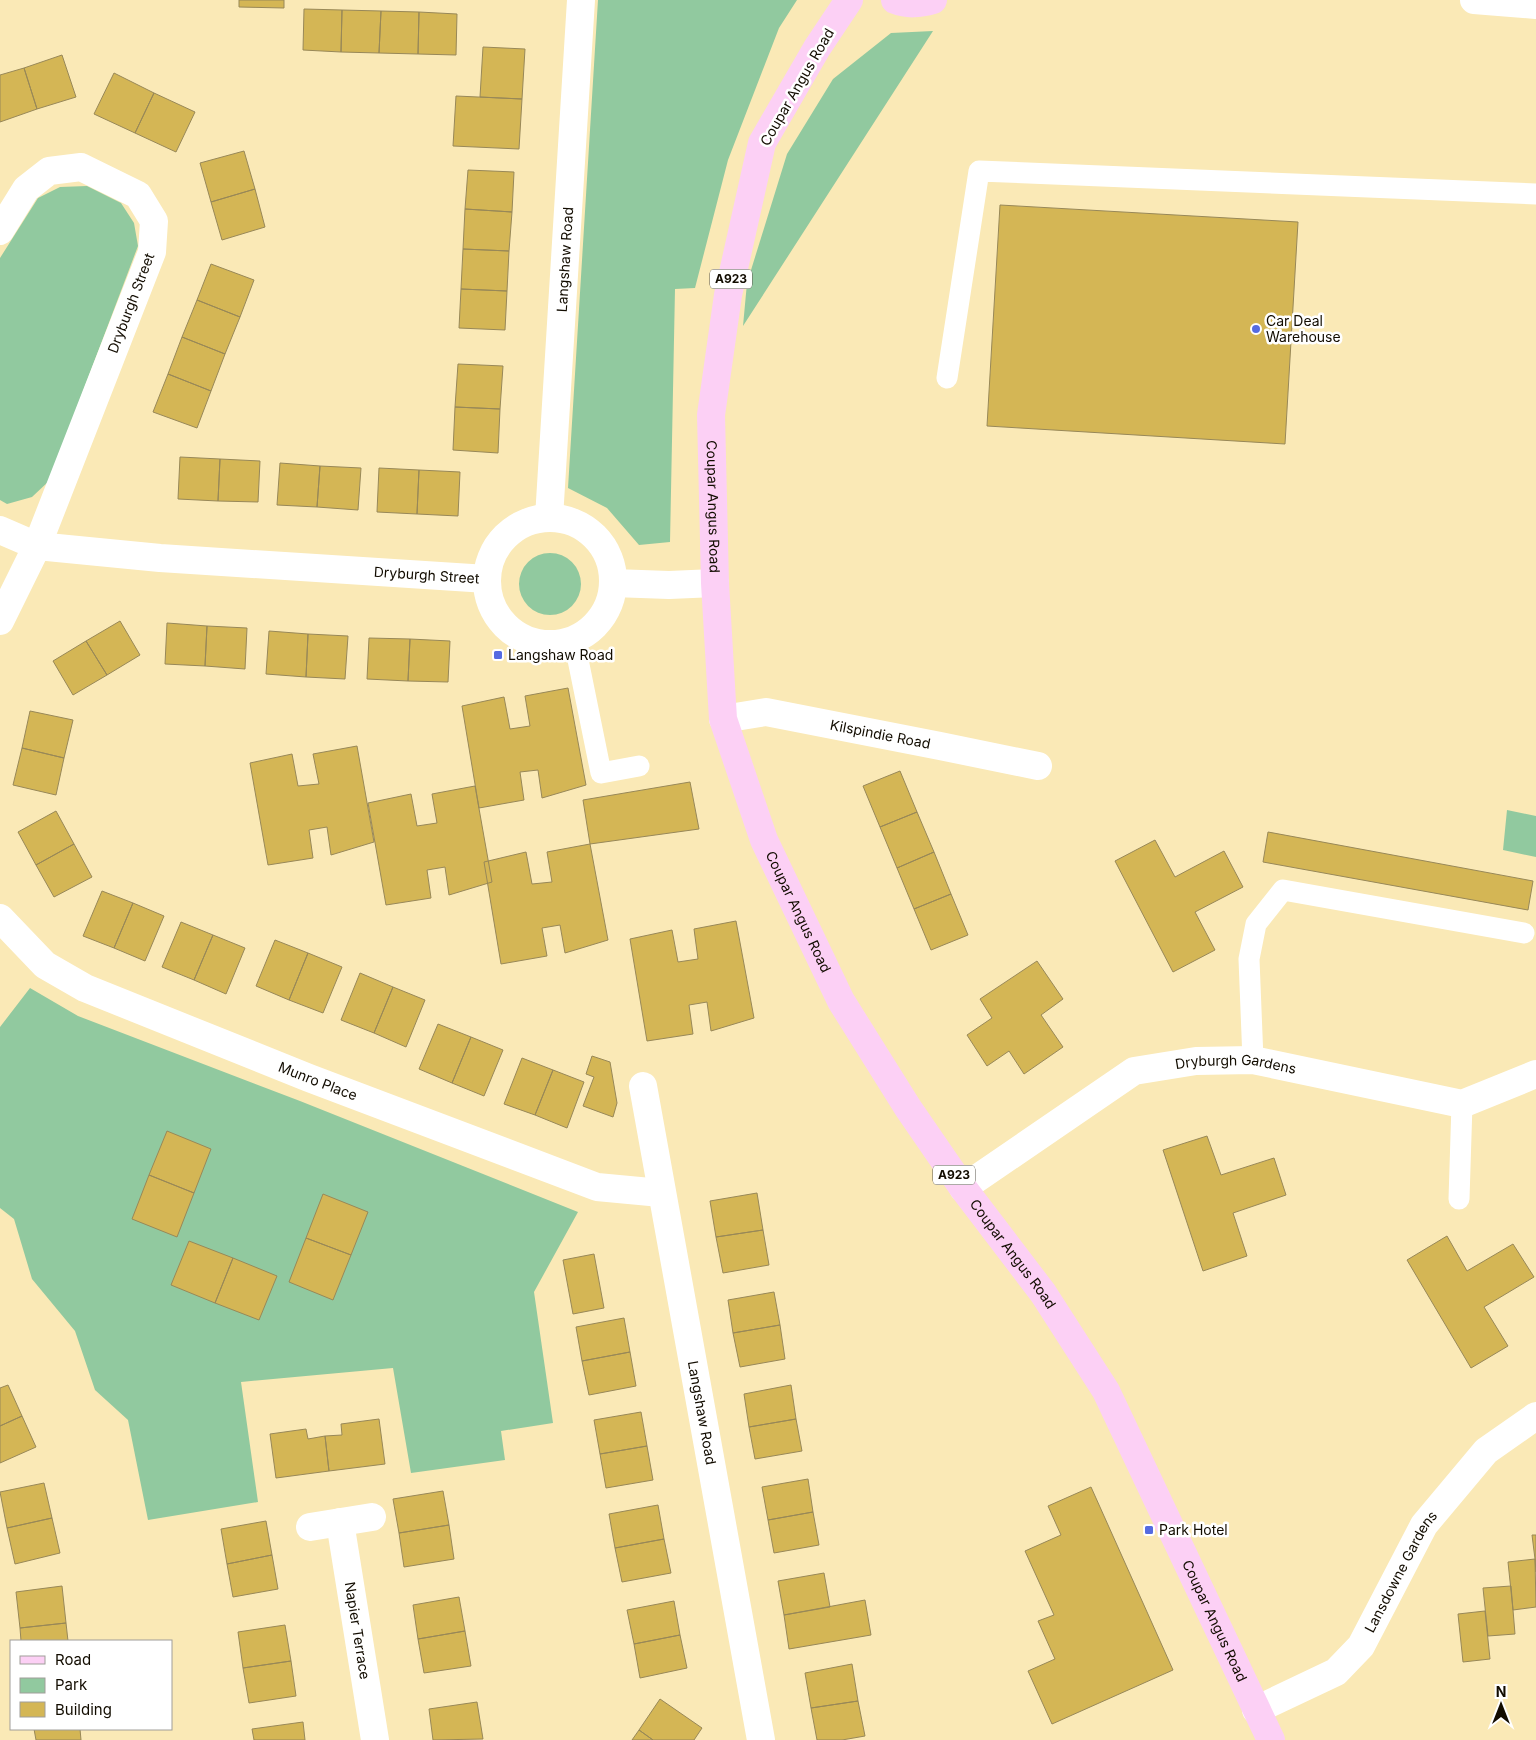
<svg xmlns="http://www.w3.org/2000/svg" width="1536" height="1740" font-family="Inter,sans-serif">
<rect width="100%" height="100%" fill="#fae9b6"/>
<!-- green -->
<path fill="#91c99f" d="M598,0H797L779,28L728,160L695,288L675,289L670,542L639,545L607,508L568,488Z
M933,31L743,326L747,283L787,154L833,79L891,33Z
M87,186L121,203L134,223L138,246L49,481L32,497L7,504L0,500V258L38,198L60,187Z
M519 584a31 31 0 1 1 62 0a31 31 0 1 1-62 0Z
M1507,810L1536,816V857L1503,850Z
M30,988L78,1016L300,1101L578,1212L534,1292L553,1423L501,1431L505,1460L411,1473L393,1368L241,1382L258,1502L148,1520L128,1420L95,1390L75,1331L32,1279L14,1219L0,1208V1027Z"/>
<!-- building -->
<path fill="#d4b655" stroke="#988858" d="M239,0H284V8L239,7Z
M304,9L342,10L341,52L303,50Z
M342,10L381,11L379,53L341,52Z
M381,11L419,12L418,54L379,53Z
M419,12L457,14L456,55L418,54Z
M483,47L525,49L522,99L480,97Z
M62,55L76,97L37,109L24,68Z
M24,68L37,109L0,122V75Z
M114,73L154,93L135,133L94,114Z
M154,93L195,112L176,152L135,133Z
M456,96L522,99L519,149L453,146Z
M244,151L255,189L211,202L200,163Z
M468,170L514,172L512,212L465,209Z
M255,189L265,227L222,240L211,202Z
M1000,205L1298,222L1285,444L987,426Z
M465,209L512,212L509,251L463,249Z
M463,249L509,251L507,291L461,289Z
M211,264L254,280L240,317L197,300Z
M461,289L507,291L505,330L459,328Z
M197,300L240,317L225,354L182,337Z
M182,337L225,354L211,391L168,374Z
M458,364L503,366L500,409L455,407Z
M168,374L211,391L197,428L153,412Z
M455,407L500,409L498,453L453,450Z
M180,457L220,459L218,501L178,499Z
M220,459L260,461L258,502L218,501Z
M280,463L320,466L317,507L277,505Z
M320,466L361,468L358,510L317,507Z
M379,468L419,470L417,514L377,512Z
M419,470L460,472L458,516L417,514Z
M120,621L140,655L107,675L86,641Z
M167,623L207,626L205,666L165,664Z
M207,626L247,628L245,669L205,666Z
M269,631L308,634L306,677L266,674Z
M308,634L348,636L345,679L306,677Z
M369,638L410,639L408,681L367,679Z
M410,639L450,641L448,682L408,681Z
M86,641L107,675L73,695L53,661Z
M568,688L586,785L542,798L538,770L520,772L524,800L479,808L462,706L504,697L510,729L530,726L525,696Z
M30,711L73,720L64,758L22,748Z
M357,746L374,842L331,855L327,827L309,830L313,858L268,865L250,763L292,754L298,786L319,784L313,754Z
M22,748L64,758L56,795L13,785Z
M900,771L917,812L880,827L863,786Z
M690,782L699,829L590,844L583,800Z
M475,786L492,882L449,895L445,867L427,870L431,898L386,905L368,803L411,794L417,826L437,823L432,794Z
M56,811L74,844L36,865L18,832Z
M917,812L934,852L897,868L880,827Z
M1268,832L1533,881L1528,910L1263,862Z
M1155,840L1175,877L1224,851L1243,887L1195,912L1215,950L1173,972L1115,861Z
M74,844L92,877L54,897L36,865Z
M590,844L608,940L565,953L560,925L542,928L547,956L501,964L484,862L526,852L532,884L552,882L547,852Z
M934,852L951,894L914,909L897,868Z
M102,891L133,903L114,948L83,936Z
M951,894L968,935L931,950L914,909Z
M133,903L164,916L145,961L114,948Z
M736,921L754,1018L711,1031L707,1002L689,1005L693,1034L647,1041L630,939L672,930L678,962L698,959L694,929Z
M181,922L213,935L194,980L162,967Z
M213,935L245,948L226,994L194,980Z
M275,940L308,953L289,1000L256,986Z
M308,953L342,967L323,1013L289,1000Z
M1037,961L1063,999L1041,1015L1063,1047L1024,1074L1009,1051L987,1066L967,1035L992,1018L980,999Z
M360,973L393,987L374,1033L341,1020Z
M393,987L425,1000L406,1047L374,1033Z
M438,1024L471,1037L452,1083L419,1069Z
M471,1037L503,1050L484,1096L452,1083Z
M592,1056L610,1062L617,1103L613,1117L583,1106L594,1077L586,1074Z
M522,1058L553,1070L535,1115L504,1104Z
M553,1070L584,1082L567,1128L535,1115Z
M167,1131L211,1149L194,1193L149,1175Z
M1207,1136L1221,1175L1274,1158L1286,1195L1233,1213L1247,1256L1203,1271L1163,1150Z
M149,1175L194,1193L177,1237L132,1219Z
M757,1193L763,1230L716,1237L710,1201Z
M323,1194L368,1212L351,1255L306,1238Z
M763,1230L769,1265L723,1273L716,1237Z
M1447,1236L1467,1271L1513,1244L1534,1277L1484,1307L1508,1346L1471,1368L1407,1260Z
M306,1238L351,1255L333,1300L289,1282Z
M189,1241L233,1258L215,1303L171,1285Z
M594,1254L604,1308L573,1314L563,1260Z
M233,1258L277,1276L259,1320L215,1303Z
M774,1292L780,1325L733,1333L728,1300Z
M624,1318L630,1352L582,1361L576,1327Z
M780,1325L785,1359L740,1367L733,1333Z
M630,1352L636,1386L589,1395L582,1361Z
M8,1385L22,1416L0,1426V1388Z
M791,1385L796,1419L749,1427L744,1394Z
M641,1412L647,1446L600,1454L594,1420Z
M22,1416L36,1447L0,1463V1426Z
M379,1419L385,1464L329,1471L325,1436L342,1435L341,1424Z
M796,1419L802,1451L755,1459L749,1427Z
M306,1429L308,1439L325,1436L329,1471L276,1478L270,1434Z
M647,1446L653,1480L606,1488L600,1454Z
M808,1479L813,1512L768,1520L762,1487Z
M44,1483L52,1518L7,1528L0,1492Z
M1091,1487L1173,1670L1052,1724L1028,1671L1055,1659L1038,1621L1054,1615L1025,1551L1061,1535L1048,1506Z
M443,1491L449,1525L399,1533L393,1499Z
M658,1505L664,1539L615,1548L609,1514Z
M813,1512L819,1545L774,1553L768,1520Z
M52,1518L60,1553L15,1564L7,1528Z
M266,1521L272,1555L227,1564L221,1529Z
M449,1525L454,1559L404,1567L399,1533Z
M1532,1535H1536V1572L1535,1559Z
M664,1539L671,1573L622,1582L615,1548Z
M272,1555L278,1589L233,1597L227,1564Z
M1535,1559L1536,1607L1513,1610L1508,1562Z
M824,1573L830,1607L784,1615L778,1581Z
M62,1586L66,1623L20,1628L16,1592Z
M1511,1586L1515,1634L1488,1636L1483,1588Z
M459,1597L465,1631L418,1639L413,1605Z
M865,1600L871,1635L789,1649L784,1615Z
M674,1601L680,1635L634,1644L627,1610Z
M1485,1611L1490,1659L1463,1662L1458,1614Z
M66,1623L68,1641H21L20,1628Z
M285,1625L291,1661L243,1668L238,1632Z
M465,1631L471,1666L424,1673L418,1639Z
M680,1635L687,1668L640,1678L634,1644Z
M291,1661L296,1696L249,1703L243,1668Z
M852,1664L858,1701L811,1708L805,1673Z
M660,1699L702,1728L694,1740H653L639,1730Z
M858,1701L865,1736L842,1740H817L811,1708Z
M477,1702L483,1739L433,1740L429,1709Z
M303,1722L305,1740H254L252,1729Z
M34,1729H80L81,1740H36Z
M639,1730L653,1740H632Z"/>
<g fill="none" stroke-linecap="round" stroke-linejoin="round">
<!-- service -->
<path stroke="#fff" stroke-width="21" d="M947,378L979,171L1536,194
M574,640L601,773L639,766
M1253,1060L1249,959L1256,924L1283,890L1524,933
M1459,1199L1462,1104"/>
<!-- minor -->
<g stroke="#fff" stroke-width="28">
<path d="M1474,0L1536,5"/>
<path d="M0,231L26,189L49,171L81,167L138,195L154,221L152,252L37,546L0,621"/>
<path id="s1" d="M549,518L581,0"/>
<circle cx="550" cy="581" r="63"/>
<path id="s2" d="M0,530L37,546L160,558L487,579"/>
<path d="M613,583L669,585L715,583"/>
<path id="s3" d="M723,719L766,712L940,746L1038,766"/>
<path id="s4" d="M0,918L45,965L85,988L309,1078L597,1187L661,1193"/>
<path id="s5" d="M643,1086L761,1740"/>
<path id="s6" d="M963,1188L1134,1071L1196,1061L1253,1060L1462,1104L1536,1074"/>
<path id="s7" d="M340,1522L375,1740"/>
<path d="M310,1527L372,1517"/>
<path id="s8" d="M1256,1710L1336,1672L1361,1646L1424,1525L1486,1451L1536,1416"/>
</g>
<!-- primary -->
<g stroke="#fcd0f5" stroke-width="28">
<path id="s9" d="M849,0L817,48L762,143L728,295L711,415L715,583L723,719L764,840L841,1001L908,1108L963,1188L1043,1293L1106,1391L1271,1740"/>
<path d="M895,0C908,5 919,4 933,0"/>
</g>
</g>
<!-- markers -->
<g fill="#556be1" stroke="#fff" stroke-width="2">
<circle cx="1256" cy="329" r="5"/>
<rect x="493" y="650" width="10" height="10" rx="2.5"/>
<rect x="1144" y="1525" width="10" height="10" rx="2.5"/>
</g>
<g text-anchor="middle" stroke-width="5" stroke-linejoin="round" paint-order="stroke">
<!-- shield labels -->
<g fill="#fff" stroke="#59554c" stroke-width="1">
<rect x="710" y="269.5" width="42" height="19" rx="4"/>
<rect x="933" y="1165.5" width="42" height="19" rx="4"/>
</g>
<g font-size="12" font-weight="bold" fill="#120c00">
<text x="731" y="283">A923</text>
<text x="954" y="1179">A923</text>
</g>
<!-- street labels -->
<g font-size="14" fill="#120c00" stroke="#fff">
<text transform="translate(797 87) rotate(-60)" y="5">Coupar Angus Road</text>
<text dy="5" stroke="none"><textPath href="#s1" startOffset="259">Langshaw Road</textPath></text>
<text transform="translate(131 303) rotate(-69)" y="5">Dryburgh Street</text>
<text dy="5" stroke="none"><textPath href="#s9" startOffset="536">Coupar Angus Road</textPath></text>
<text dy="5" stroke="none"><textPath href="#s2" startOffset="431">Dryburgh Street</textPath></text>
<text dy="5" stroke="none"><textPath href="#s3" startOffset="160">Kilspindie Road</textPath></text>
<text dy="5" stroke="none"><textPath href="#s9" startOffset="956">Coupar Angus Road</textPath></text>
<text dy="5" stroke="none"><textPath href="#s6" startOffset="310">Dryburgh Gardens</textPath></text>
<text dy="5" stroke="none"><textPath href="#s4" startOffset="362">Munro Place</textPath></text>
<text dy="5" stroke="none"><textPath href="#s9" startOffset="1361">Coupar Angus Road</textPath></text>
<text dy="5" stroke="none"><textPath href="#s5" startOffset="332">Langshaw Road</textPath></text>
<text dy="5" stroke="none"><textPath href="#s8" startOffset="209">Lansdowne Gardens</textPath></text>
<text dy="5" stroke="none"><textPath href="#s9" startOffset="1781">Coupar Angus Road</textPath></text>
<text dy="5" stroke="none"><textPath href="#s7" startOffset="110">Napier Terrace</textPath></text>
</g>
<!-- poi labels -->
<g font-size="14" fill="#120c00" stroke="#fff" text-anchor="start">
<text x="1266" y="326">Car Deal<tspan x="1266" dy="16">Warehouse</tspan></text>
<text x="508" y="660">Langshaw Road</text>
<text x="1159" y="1535">Park Hotel</text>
</g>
</g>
<!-- legend -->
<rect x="10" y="1640" width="162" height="90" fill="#ffffff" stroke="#a09e99"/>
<rect x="20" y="1656" width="25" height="8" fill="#fcd0f5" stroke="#a09e99"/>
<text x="55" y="1665" font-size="15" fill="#120c00">Road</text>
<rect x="20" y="1678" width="25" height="15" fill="#91c99f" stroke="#a09e99"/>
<text x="55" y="1690" font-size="15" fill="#120c00">Park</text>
<rect x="20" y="1702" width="25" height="15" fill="#d4b655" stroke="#a09e99"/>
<text x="55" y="1715" font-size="15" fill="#120c00">Building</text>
<!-- north arrow -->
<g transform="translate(1501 1705)" stroke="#ffffff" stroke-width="4" paint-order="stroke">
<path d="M0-4L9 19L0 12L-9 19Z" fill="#120c00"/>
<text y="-8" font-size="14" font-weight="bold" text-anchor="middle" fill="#120c00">N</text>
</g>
</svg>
